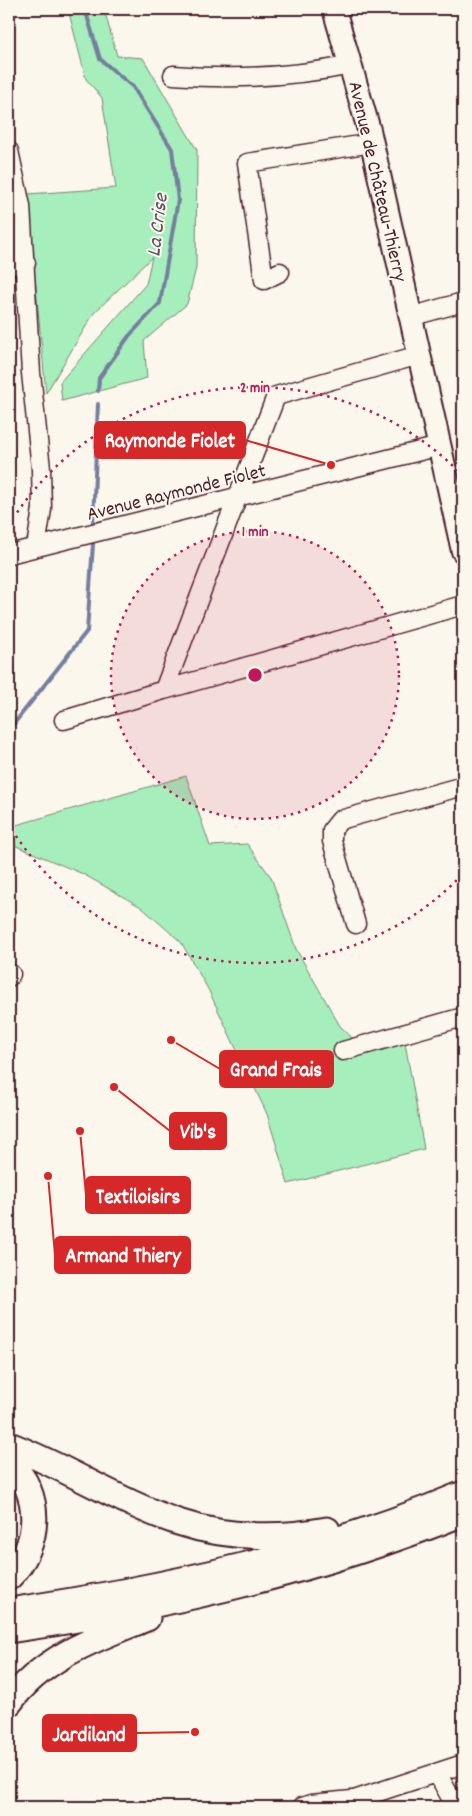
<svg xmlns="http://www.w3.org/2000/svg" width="472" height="1816" font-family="Dekko,sans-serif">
<rect width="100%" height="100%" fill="#fbf7ec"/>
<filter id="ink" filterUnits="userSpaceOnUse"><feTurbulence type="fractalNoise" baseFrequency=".02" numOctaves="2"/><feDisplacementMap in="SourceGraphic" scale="10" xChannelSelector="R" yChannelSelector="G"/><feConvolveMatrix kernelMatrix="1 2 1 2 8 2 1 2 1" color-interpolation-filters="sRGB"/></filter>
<g filter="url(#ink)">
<!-- green -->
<path fill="#a6eebb" stroke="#788673" d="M68,9H104L117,56L143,58L197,150L196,268L187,304L144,341L147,378L62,401L60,382L146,284L152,257L94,313L46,393L27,194L116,188L102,98L86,79Z
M186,776L210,846L247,844L271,877L296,949L340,1026L363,1048L404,1037L424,1149L288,1184L267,1114L208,989L181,942L141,907L83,874L9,843L13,826Z"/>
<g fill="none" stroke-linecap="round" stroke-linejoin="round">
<!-- stream -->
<path stroke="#757e9e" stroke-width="4" d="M85,9L100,59L133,87L172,149L178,200L160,303L129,336L99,378L98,391
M93,522L98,404
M9,730L87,631L93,544"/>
<defs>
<path id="minor" d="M173,75C235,80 292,77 352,65
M9,151L21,206L31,373L41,469L42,509L36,547
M9,265L26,263
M280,272L264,280L247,163L372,143
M410,317L463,302
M419,355L276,396L164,690L463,605
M9,554L440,446
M64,720L164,690
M356,924L332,841V830L340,820L463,786
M9,977L11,974
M343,1051L463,1017
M437,1773L456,1807
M302,1807L311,1804L352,1800
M340,1807L357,1799L463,1764"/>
<path id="major" d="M334,9L369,130L463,551"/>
<path id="highway" d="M9,1445C66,1467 119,1502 178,1522C226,1538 278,1539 327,1530
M9,1463C44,1493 40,1547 9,1577
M9,1611C164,1588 318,1555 463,1494
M9,1630C165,1607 317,1572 463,1513
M9,1703C44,1656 95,1639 147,1618"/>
</defs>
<!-- minor casing -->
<use href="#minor" stroke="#4a1f2b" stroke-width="21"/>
<!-- major casing -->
<use href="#major" stroke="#4a1f2b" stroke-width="26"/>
<!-- highway casing -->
<use href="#highway" stroke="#4a1f2b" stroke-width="29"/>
<!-- minor -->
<use href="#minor" stroke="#fbf7ec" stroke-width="18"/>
<!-- major -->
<use href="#major" stroke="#fbf7ec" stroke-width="22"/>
<!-- highway -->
<use href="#highway" stroke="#fbf7ec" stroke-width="25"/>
</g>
</g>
<!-- distance rings -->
<circle cx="255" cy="675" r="144" fill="#c2185b" fill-opacity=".12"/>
<g fill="none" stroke="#c2185b" stroke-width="2.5" stroke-dasharray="2.5 5">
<circle cx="255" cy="675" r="144"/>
<path d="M462 875A288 288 0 0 1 9 825M9 525A288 288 0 0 1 462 475"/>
</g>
<g text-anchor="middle" stroke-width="4" stroke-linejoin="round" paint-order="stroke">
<!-- street labels -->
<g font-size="20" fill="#4a1f2b" stroke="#fbf7ec">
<text transform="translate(379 181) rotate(77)" y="7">Avenue de Château-Thierry</text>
<text transform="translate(176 491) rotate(-14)" y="7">Avenue Raymonde Fiolet</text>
</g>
<!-- water labels -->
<g font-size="21" font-style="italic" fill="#604f65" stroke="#fbf7ec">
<text transform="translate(156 225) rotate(-83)" y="7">La Crise</text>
</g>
</g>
<circle cx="255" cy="675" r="8" fill="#c2185b" stroke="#fbf7ec" stroke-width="2.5"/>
<g font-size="15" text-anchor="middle" font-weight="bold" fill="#c2185b" stroke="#fbf7ec" stroke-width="4" stroke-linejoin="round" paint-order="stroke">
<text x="255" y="392">2 min</text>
<text x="255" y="536">1 min</text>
</g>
<!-- callouts -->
<path fill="none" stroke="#d62828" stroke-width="2" d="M331 465L245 440M171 1040L220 1069M114 1087L170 1131M80 1131L86 1195M48 1176L55 1255M195 1732L136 1733"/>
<g fill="#d62828" stroke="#fbf7ec" stroke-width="2">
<circle cx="331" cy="465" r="5"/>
<circle cx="171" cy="1040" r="5"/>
<circle cx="114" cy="1087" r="5"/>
<circle cx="80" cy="1131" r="5"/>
<circle cx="48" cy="1176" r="5"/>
<circle cx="195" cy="1732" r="5"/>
</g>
<g fill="#d62828" stroke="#d62828" stroke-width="2">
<rect x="95" y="422" width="150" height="36" rx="5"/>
<rect x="220" y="1051" width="113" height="36" rx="5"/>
<rect x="170" y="1113" width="56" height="36" rx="5"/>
<rect x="86" y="1177" width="104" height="36" rx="5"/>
<rect x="55" y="1237" width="135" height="36" rx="5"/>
<rect x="43" y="1715" width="93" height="36" rx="5"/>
</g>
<g font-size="21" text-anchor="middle" font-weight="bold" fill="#fff">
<text x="170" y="447">Raymonde Fiolet</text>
<text x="276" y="1076">Grand Frais</text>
<text x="198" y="1138">Vib's</text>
<text x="138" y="1203">Textiloisirs</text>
<text x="123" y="1262">Armand Thiery</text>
<text x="89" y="1741">Jardiland</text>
</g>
<!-- margin -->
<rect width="472" height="1816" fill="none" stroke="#fbf7ec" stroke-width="30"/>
<rect x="15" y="15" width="442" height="1786" fill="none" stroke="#4a1f2b" stroke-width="2" filter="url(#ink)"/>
</svg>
